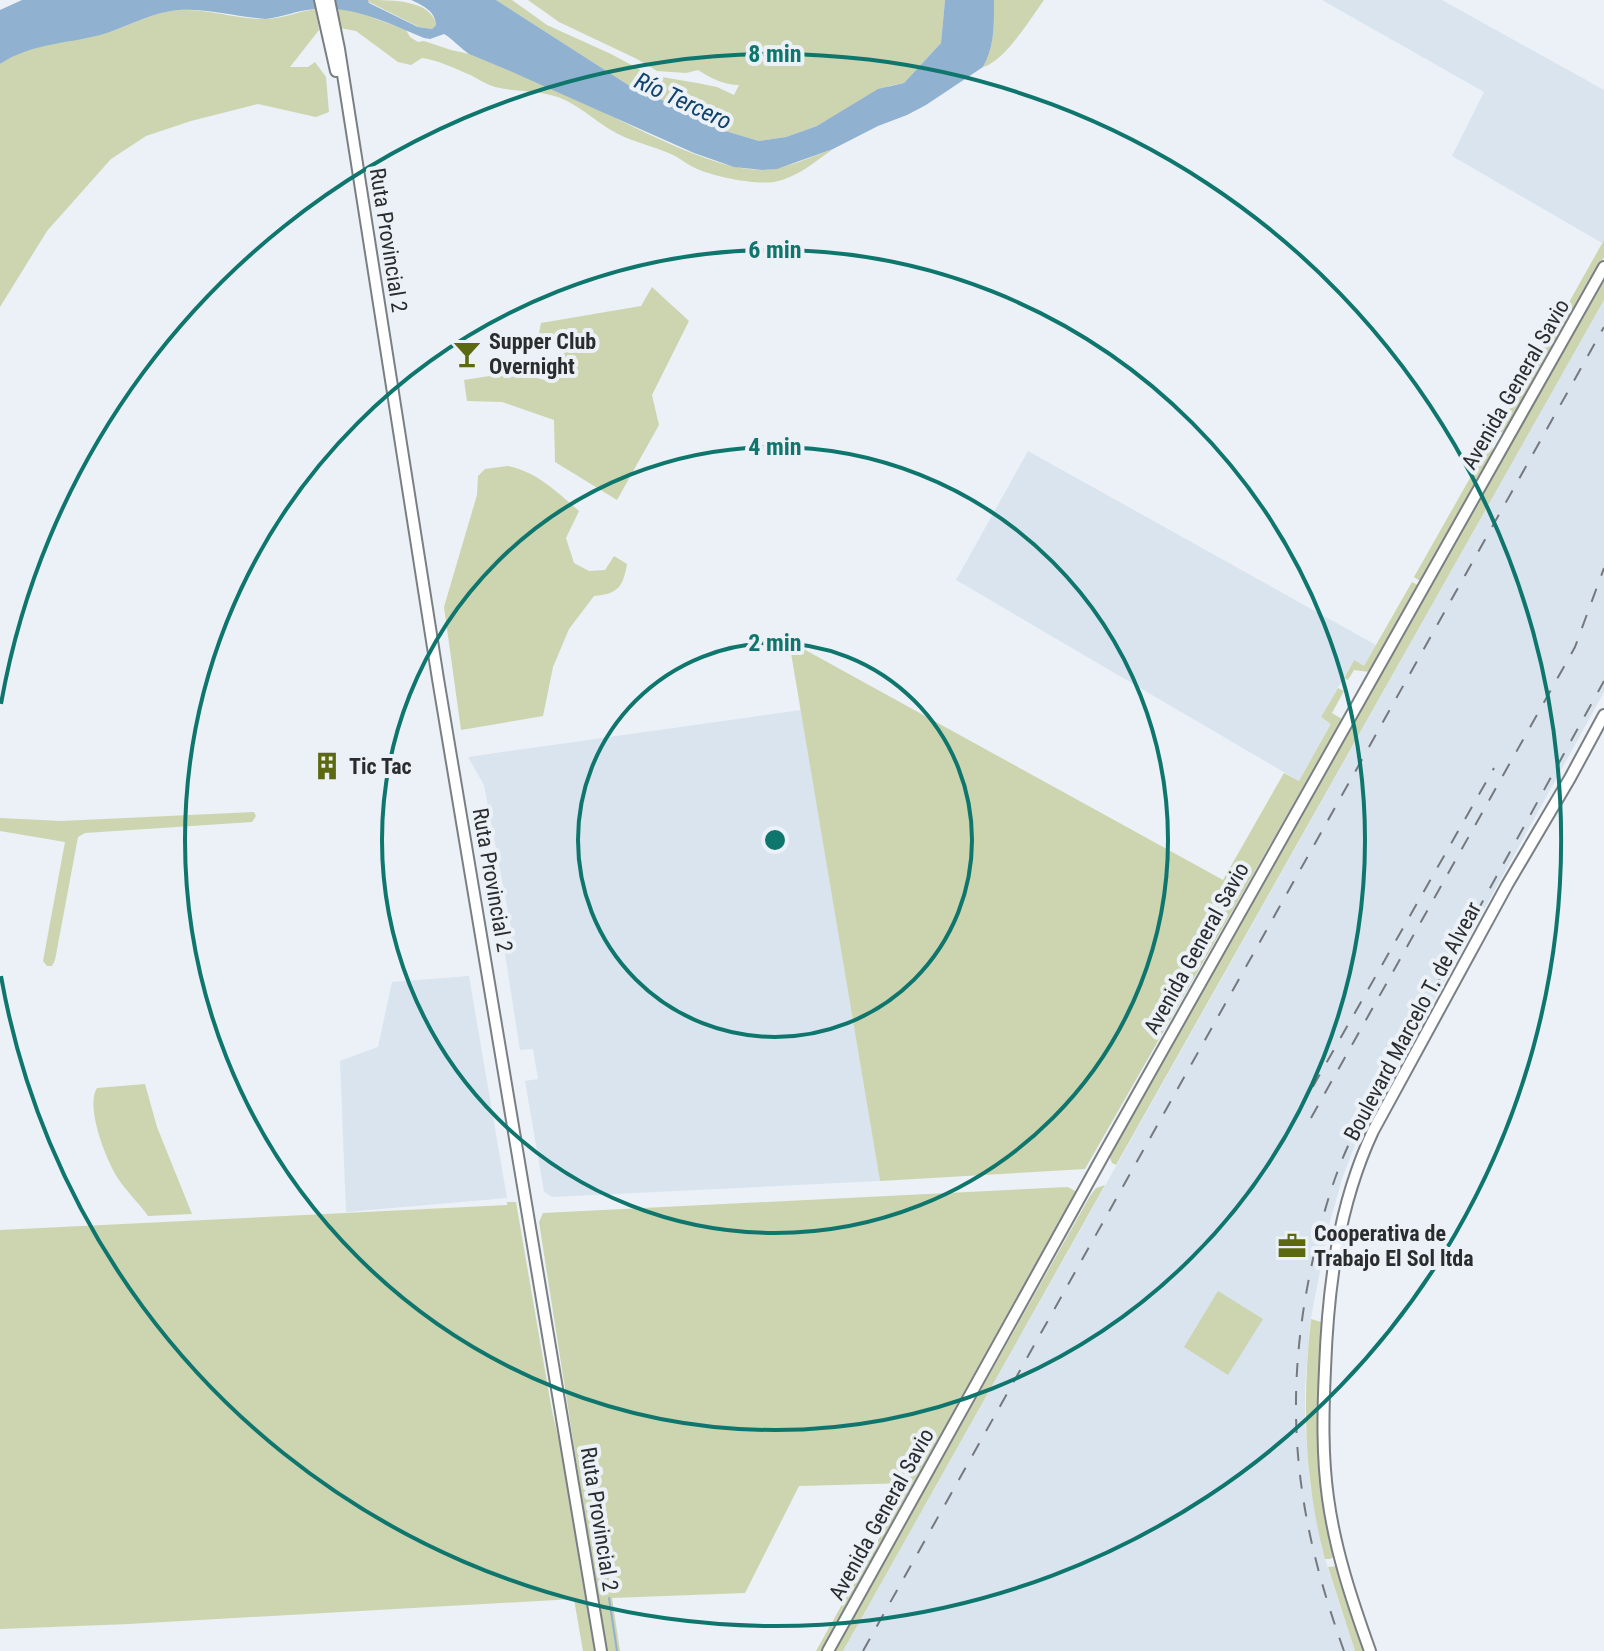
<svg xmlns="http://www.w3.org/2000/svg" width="1604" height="1651" font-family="'Roboto Condensed',sans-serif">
<rect width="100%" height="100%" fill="#ebf1f6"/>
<!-- built -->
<path fill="#d9e4ef" d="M1322,0H1442L1604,90V240L1602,243L1452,156L1484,92Z
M1604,300V692L1357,1140L1343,1176L1330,1221L1315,1297L1310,1323L1305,1388V1422L1310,1484L1325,1559L1355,1651H843Z
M1028,451L1376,645L1364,666L1353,661L1321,717L1332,724L1299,781L956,580Z
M801,710L880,1181L552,1197L544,1192L525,1081L538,1079L533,1049L520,1050L502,935L512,933L484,785L468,757Z
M469,976L507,1198L346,1212L340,1061L378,1047L392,982Z"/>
<!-- green -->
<path fill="#ccd5af" d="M368,0C392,0 432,0 436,25L432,29L419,27L369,2Z
M496,0H512L547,25L611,54L650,75L697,83L717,87L734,95L739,85C723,85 711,78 698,70L686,73L657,71L637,59L559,22L528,0H945L941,43L904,83L889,86L817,126L786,137L759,141L722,130L691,112L633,88Z
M994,0H1044C1030,19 1005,61 983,67C995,46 994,24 994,0Z
M336,8L352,10L406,30L410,37L418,42L424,41L451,50L469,54C514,72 559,91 603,112C645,132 717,171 763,170C786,169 810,157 833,149C815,162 796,178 774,182C754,185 709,176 691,166C685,163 681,159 675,156C657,147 636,143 618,134C600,125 585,110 567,101C544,89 519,93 495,87C485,84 477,78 468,74C454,68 437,60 422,58L411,65L398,62L356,31L340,28Z
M316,9L319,30L290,67H308L315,62L326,77L329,112L316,117L258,104L191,121L146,136L111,159L47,231L0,307V64C32,42 70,43 106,33C131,26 155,10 182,10C211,9 239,20 268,19C284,18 300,11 316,9Z
M1604,240V257L1504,433L1482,426L1487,418L1500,425Z
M1604,277V300L1116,1165L1112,1163L1109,1155Z
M652,287L689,321L652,395L659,425L617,500L555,462L554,420L502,402L467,401L464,380L514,372L552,382L568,342L539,333L541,323L641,306Z
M1478,433L1492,445L1493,453L1420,581L1414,577L1487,448Z
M508,466C537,472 557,492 579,511L566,538L574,563L589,571L605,570L614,556L627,564C623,587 618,594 594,596L569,629L553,667L543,716L461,730L444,607L477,495L478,476L485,469Z
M1412,582L1418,585L1369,672L1354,670L1348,680L1344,678L1354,660L1364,666Z
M789,641L1223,880L1284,773L1299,781L1331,724L1321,717L1338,688L1344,691L1332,713L1342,719L1085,1169L880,1181Z
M254,812L256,816L252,822L85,833L78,837L55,960L52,966H47L43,961L65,842L0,831V818L61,821Z
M145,1084L157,1127L192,1214L148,1216C139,1203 126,1191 117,1177C106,1159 85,1107 97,1088Z
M1105,1185L843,1651H834L1090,1196L1096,1188Z
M1068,1187L1075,1191L1076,1194L822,1651H816L910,1483L799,1486L745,1593L612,1598L620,1651H606L539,1222L543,1213Z
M507,1202H516L552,1411L566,1471L597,1651H583L574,1599L129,1624L0,1629V1230L507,1205Z
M1218,1291L1263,1319L1228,1375L1184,1347Z
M1311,1319L1321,1322L1322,1328C1318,1406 1315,1479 1335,1556L1330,1559H1325C1304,1480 1302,1400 1311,1319Z
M1338,1566L1364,1651H1355L1328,1567Z"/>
<!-- water -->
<path fill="#91b1d1" d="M22,0H368L369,3L418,27L432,29L436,25C435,11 424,6 411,0H496L633,88L691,112L722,130L759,141L786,137L817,126L878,89L904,83L941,43L945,0H994C994,24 995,46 983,67L926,105L907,115L878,126L833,149L777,169L762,170L734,167L694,153L510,71L469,54C460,48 453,39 444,34L430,39L424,38C390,24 353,5 315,9C298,10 283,17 266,19C238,17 207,8 179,10C153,12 131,25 107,33C71,44 33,42 0,64V10Z"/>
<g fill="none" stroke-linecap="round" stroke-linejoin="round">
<!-- stream -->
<path stroke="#91b1d1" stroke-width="2" d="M609,1598L617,1651"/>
<defs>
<path id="secondary" d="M320,0L336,71
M329,0L339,49L438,679L601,1651
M828,1651L1104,1154L1604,267
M1370,1651C1352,1601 1335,1550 1328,1498C1322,1455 1323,1412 1325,1369C1328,1287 1338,1206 1373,1131L1507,885L1570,778L1604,715"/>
</defs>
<!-- secondary casing -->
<use href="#secondary" stroke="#7a7f84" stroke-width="14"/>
<!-- secondary -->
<use href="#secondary" stroke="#fff" stroke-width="10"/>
<!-- rail -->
<path stroke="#75787c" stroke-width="2" stroke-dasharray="14 14" stroke-linecap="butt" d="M1299,1111L1494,768
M1311,1118L1575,647L1604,568
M863,1651L1604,327
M1344,1651C1296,1518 1282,1408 1311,1268C1320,1226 1330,1186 1348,1146L1604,681"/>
</g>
<!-- distance rings -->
<g fill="none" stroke="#0f766e" stroke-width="4">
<circle cx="775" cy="840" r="197"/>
<circle cx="775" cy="840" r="393"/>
<circle cx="775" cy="840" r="590"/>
<path d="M1 704A786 786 0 1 1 1 976"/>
</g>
<!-- icons -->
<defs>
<symbol id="bar-bare" viewBox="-9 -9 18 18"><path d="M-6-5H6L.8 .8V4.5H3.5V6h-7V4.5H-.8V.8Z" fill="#5c6911" stroke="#ebf1f6" stroke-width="2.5" paint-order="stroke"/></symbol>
<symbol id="building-bare" viewBox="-9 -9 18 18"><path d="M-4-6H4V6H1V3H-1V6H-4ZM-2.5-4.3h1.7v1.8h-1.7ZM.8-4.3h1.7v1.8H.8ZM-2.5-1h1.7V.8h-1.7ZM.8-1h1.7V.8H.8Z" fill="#5c6911" stroke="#ebf1f6" stroke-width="2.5" paint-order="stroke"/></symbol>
<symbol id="office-bare" viewBox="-9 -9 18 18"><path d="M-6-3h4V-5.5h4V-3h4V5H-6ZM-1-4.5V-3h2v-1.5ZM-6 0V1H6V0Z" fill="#5c6911" stroke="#ebf1f6" stroke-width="2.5" paint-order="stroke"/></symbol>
</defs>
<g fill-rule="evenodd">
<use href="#bar-bare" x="447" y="334" width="40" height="40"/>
<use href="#building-bare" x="307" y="746" width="40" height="40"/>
<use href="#office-bare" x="1272" y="1226" width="40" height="40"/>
</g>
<g text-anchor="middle" stroke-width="8" stroke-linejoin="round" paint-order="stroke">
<!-- street labels -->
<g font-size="22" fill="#2a2c2e" stroke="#ebf1f6">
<text transform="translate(389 240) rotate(81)" y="8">Ruta Provincial 2</text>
<text transform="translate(1515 384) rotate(-60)" y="8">Avenida General Savio</text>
<text transform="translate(493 880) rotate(80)" y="8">Ruta Provincial 2</text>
<text transform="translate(1196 948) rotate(-61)" y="8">Avenida General Savio</text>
<text transform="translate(1412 1021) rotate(-62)" y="8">Boulevard Marcelo T. de Alvear</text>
<text transform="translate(881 1514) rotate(-61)" y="8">Avenida General Savio</text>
<text transform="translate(600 1519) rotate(81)" y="8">Ruta Provincial 2</text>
</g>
<!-- poi labels -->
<g font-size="22" font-weight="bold" fill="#2a2c2e" stroke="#ebf1f6" text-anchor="start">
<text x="489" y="349">Supper Club<tspan x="489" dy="25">Overnight</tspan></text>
<text x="349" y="774">Tic Tac</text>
<text x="1314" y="1241">Cooperativa de<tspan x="1314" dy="25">Trabajo El Sol ltda</tspan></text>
</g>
<!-- water labels -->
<g font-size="24" font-style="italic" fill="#0f426c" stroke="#ebf1f6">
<text transform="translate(683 101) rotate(25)" y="8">Río Tercero</text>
</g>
</g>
<circle cx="775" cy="840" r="12" fill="#0f766e" stroke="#ebf1f6" stroke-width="4"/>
<g font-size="24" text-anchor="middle" font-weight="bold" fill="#0f766e" stroke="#ebf1f6" stroke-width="8" stroke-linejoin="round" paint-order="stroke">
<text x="775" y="62">8 min</text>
<text x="775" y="258">6 min</text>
<text x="775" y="455">4 min</text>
<text x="775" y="651">2 min</text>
</g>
</svg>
